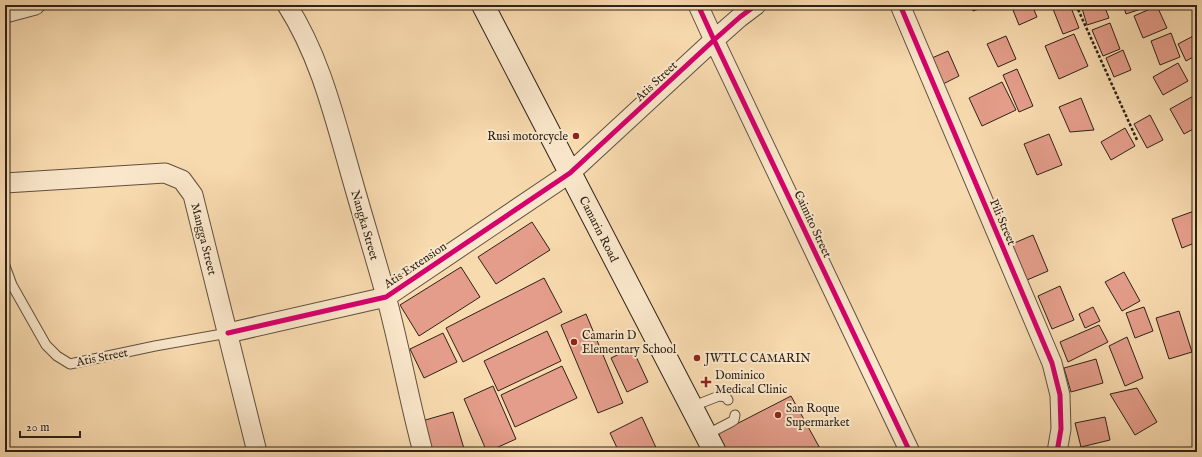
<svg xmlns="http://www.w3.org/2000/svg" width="1202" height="457" font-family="'IM FELL English',serif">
<rect width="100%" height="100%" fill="#f8daaf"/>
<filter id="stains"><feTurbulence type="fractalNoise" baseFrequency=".005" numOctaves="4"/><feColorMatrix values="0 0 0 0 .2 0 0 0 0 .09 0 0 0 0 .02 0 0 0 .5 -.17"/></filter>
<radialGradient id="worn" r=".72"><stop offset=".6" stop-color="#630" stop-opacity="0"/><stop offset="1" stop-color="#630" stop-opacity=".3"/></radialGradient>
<!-- building -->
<path fill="#e49d8a" stroke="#2e2217" d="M971,5H991L973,11Z
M1011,5H1032L1037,17L1019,25Z
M1063,5H1070L1079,28L1063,34L1053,9Z
M1081,5H1104L1109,18L1087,25Z
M1123,5H1150V6L1126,14Z
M1157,6L1167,28L1143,38L1134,16Z
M1110,23L1120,49L1103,56L1092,30Z
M1171,33L1180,57L1160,65L1151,41Z
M1074,34L1088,66L1059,79L1045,46Z
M1197,34V55L1186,61L1178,44Z
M1006,36L1016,59L998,67L987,44Z
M1123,50L1131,70L1114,77L1106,58Z
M948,51L959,76L943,84L932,58Z
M1178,63L1188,81L1163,95L1153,77Z
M1017,69L1033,106L1019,112L1003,75Z
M1002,82L1016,110L982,126L969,98Z
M1197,94V127L1184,134L1170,109Z
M1081,98L1094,130L1070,132L1059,107Z
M1150,115L1163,140L1147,148L1134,124Z
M1125,128L1135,146L1111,160L1101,142Z
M1049,134L1062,165L1037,175L1024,144Z
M1197,210V242L1182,248L1172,219Z
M532,222L550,250L496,284L478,257Z
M1033,235L1048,271L1027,280L1012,244Z
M461,267L480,297L419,336L400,305Z
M1124,272L1140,301L1122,311L1105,282Z
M544,278L562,312L463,362L446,328Z
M1060,286L1074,320L1052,329L1038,296Z
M1093,307L1100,321L1085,328L1079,314Z
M1144,307L1153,331L1135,338L1126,313Z
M1179,311L1192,352L1169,359L1156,318Z
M586,314L623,403L598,413L561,325Z
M1099,325L1108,342L1068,362L1060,342Z
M547,331L561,361L498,391L484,361Z
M443,333L457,362L424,378L410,349Z
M1127,337L1143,378L1125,386L1109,346Z
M632,348L648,382L627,392L611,358Z
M1096,359L1103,383L1071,392L1064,368Z
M562,366L577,398L515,427L501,395Z
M493,386L516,439L487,452L464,399Z
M1137,388L1157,422L1135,435L1110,394Z
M791,396L822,452H726L717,434Z
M453,412L465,452H432L422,421Z
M642,417L658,452H619L610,433Z
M1105,417L1110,440L1081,447L1075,423Z"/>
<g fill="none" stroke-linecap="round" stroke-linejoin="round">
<defs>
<path id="lane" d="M5,266L12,285L46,345L57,356L70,364L155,346L228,333
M691,407L719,396L726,397L728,400
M706,435L731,422L734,420L735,415"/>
<path id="street" d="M287,5C319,55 333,112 349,168C361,211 374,253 386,296C400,348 409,400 423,452
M698,5L714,40L910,452
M900,5L1052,363L1060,395L1061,429L1057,452
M5,13L35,5
M5,183L165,173L182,180L193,195L257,452
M228,333L386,297L570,173L714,40L740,17L756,5"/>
<path id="secondary" d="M483,5L715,452"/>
</defs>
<!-- lane casing -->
<use href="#lane" stroke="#60503d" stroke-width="11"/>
<!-- street casing -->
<use href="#street" stroke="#60503d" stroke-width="21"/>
<!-- secondary casing -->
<use href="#secondary" stroke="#2e2217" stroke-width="24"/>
<!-- path -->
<path stroke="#2e2217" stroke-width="2.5" stroke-dasharray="3 2" stroke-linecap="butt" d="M1076,5L1137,140"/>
<!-- lane -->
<use href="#lane" stroke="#fae7cb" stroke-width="9"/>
<!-- street -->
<use href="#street" stroke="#fae7cb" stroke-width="19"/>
<!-- secondary -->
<use href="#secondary" stroke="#fae7cb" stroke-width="22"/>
<defs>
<path id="cycleway" d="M698,5L714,40L910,452
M900,5L1052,363L1060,395L1061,429L1057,452
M228,333L386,297L570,173L714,40L740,17L756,5"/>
</defs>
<!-- cycleway casing -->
<use href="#cycleway" stroke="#fae7cb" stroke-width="8"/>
<!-- cycleway -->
<use href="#cycleway" stroke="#d6006c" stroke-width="5"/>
</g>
<!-- markers -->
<g fill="#8f2418" stroke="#fae7cb" stroke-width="1.5">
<circle cx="576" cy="136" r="4"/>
<circle cx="574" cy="342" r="4"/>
<circle cx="697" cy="358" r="4"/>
<path d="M704 376h4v4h4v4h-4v4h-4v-4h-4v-4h4z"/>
<circle cx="778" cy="415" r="4"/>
</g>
<g text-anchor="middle" stroke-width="4" stroke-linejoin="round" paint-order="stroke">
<!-- street labels -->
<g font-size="12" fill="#2e2217" stroke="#fae7cb">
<text transform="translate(656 81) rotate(-43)" y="4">Atis Street</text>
<text transform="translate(1003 222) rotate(67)" y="4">Pili Street</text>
<text transform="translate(813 224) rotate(65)" y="4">Caimito Street</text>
<text transform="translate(365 225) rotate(74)" y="4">Nangka Street</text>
<text transform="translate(599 229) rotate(63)" y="4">Camarin Road</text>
<text transform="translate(204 239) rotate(76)" y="4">Mangga Street</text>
<text transform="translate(415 265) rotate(-34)" y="4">Atis Extension</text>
<text transform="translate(102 357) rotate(-11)" y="4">Atis Street</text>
</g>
<!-- poi labels -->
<g font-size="12" fill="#2e2217" stroke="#fae7cb" text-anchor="start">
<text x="568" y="140" text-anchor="end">Rusi motorcycle</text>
<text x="582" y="339">Camarin D<tspan x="582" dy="14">Elementary School</tspan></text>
<text x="705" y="362">JWTLC CAMARIN</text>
<text x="715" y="379">Dominico<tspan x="715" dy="14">Medical Clinic</tspan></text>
<text x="786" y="412">San Roque<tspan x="786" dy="14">Supermarket</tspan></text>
</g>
</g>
<!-- margin -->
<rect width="1202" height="457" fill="none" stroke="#f8daaf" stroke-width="20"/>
<rect x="6" y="6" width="1190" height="445" fill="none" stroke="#2e2217" stroke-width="2"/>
<rect x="10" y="10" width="1182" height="437" fill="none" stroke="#2e2217"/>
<!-- scale -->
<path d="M20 431v6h60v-6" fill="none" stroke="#2e2217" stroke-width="2"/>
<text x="26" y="431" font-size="12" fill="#2e2217" stroke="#fae7cb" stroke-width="3" paint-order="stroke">20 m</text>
<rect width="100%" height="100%" filter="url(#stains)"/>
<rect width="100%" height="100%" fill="url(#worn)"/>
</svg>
